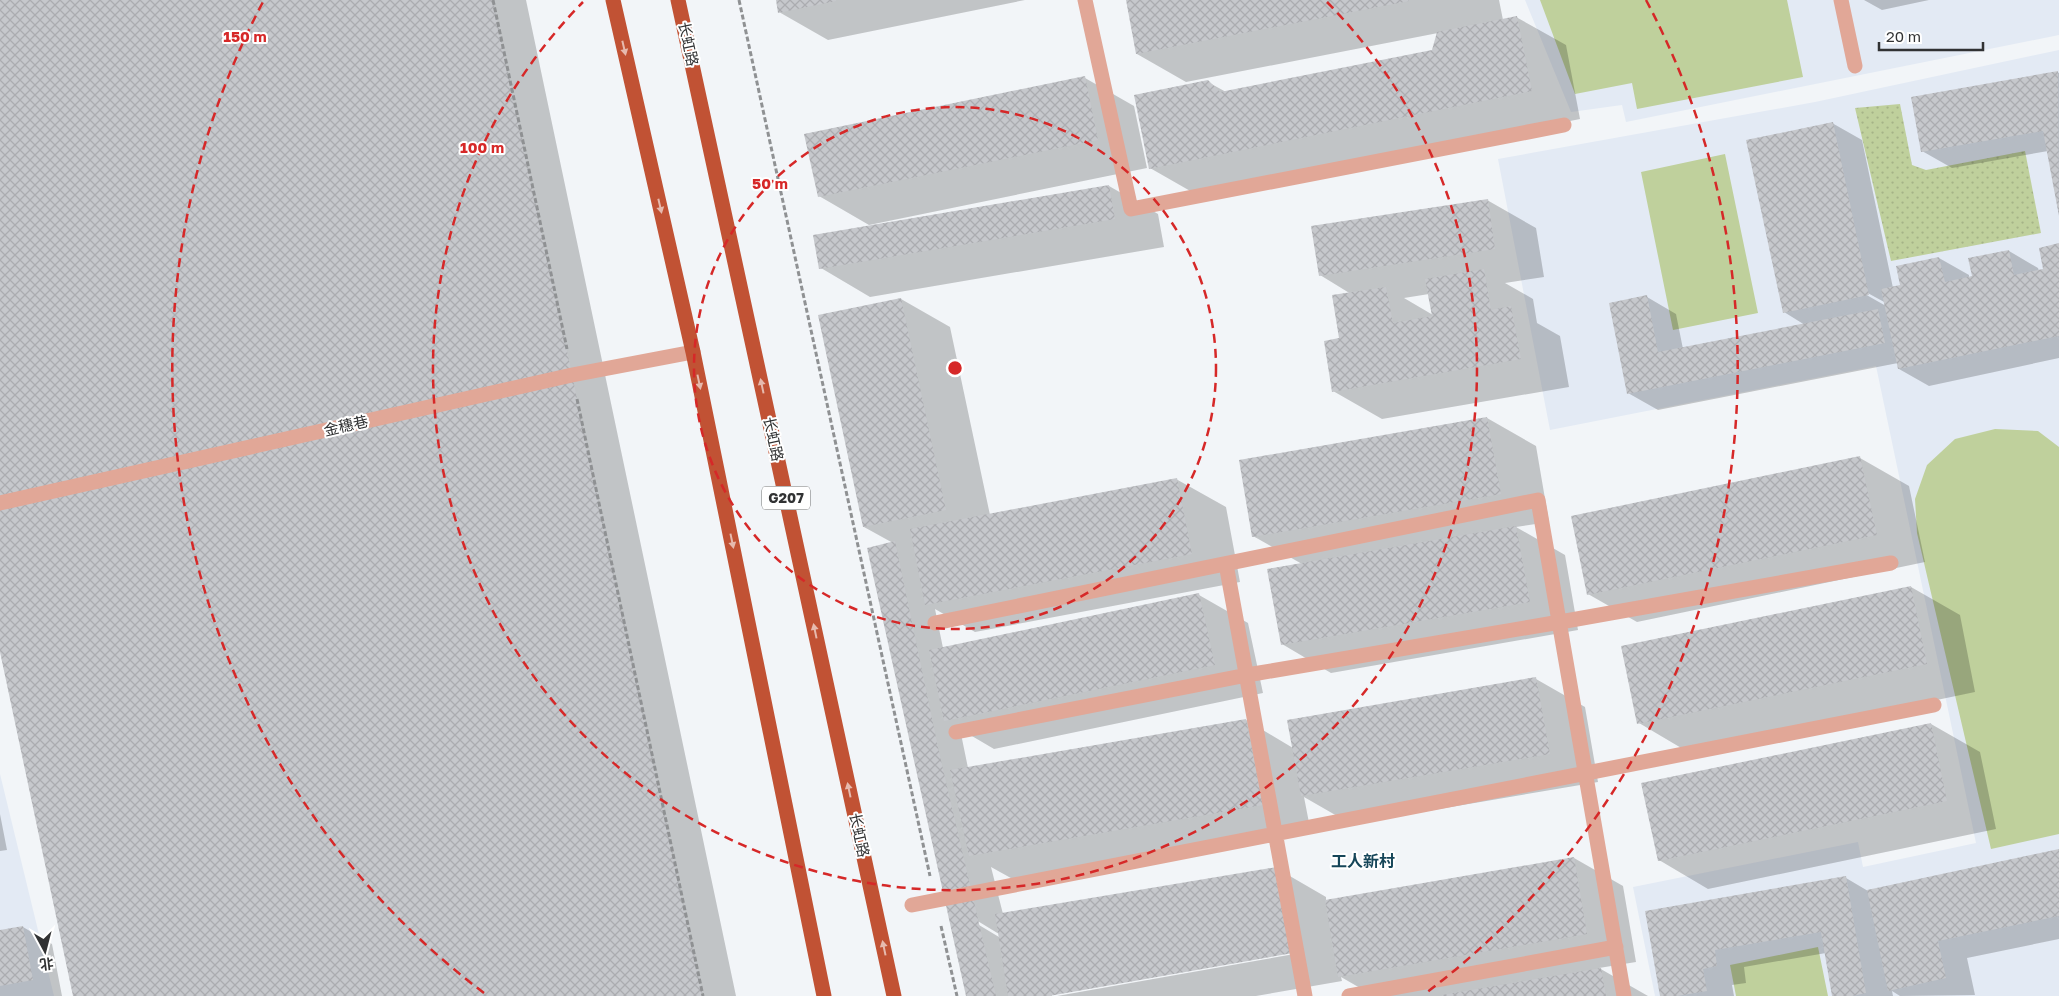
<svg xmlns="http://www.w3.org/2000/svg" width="2059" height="996" font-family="'Golos Text','Noto Sans SC',sans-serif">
<defs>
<pattern id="park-dots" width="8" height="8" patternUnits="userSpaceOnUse" patternTransform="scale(1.25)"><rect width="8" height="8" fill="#bfd09c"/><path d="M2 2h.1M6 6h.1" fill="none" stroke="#a5b387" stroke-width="1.8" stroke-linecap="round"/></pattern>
<pattern id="building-cross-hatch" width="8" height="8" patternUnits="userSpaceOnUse" patternTransform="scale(1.25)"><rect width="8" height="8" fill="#c6c8cc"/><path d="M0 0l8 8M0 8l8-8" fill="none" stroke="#abacb0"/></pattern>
</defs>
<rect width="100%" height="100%" fill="#f2f5f8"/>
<!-- built -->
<path fill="#e3eaf4" d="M1525,0H2059V35L1626,122L1622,105L1571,112Z
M2059,50V996H1655L1633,887L1858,842L1863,867L1976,843L1876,366L1550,430L1498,159L1815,102Z
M0,774L54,996H0Z"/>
<!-- grass -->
<path fill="#bfd09c" d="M1540,0H1787L1803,77L1637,109L1632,83L1575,94Z
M1725,154L1758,313L1673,330L1641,172Z
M1995,429L2038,431L2059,447V834L1991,849L1917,533L1915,499L1927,465L1955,439Z
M1818,947L1828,996H1736L1730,965Z"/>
<!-- park -->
<path fill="url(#park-dots)" d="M1900,104L1912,165L1926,170L2025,151L2041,233L1891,261L1855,108Z"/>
<!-- shadow -->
<path fill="#0003" fill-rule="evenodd" d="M0,0H526L736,996H74L0,646Z
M777,0H1025L828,40L779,12Z
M1127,0H1499L1503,20L1516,17L1566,45L1580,119L1199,196L1150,168L1208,82L1226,92L1433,51L1438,33L1186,82L1137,54Z
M1864,0H1929L1882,10Z
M2057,72L2059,73V215L2048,151L1952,168L1922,151Z
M1085,78L1134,106L1147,168L869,225L819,196Z
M1832,123L1862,140L1893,288L1902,286L1939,258L1969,275V278L2009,251L2038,268L2039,271L2045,270L2059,245V358L1929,386L1899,369L1898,363L1658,410L1628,393L1647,297L1676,314L1683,349L1805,325L1784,312ZM1864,291L1886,303V306L1863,293Z
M1109,186L1158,214L1164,247L870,297L821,268Z
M1487,200L1536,228L1544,277L1505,283L1533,299L1537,323L1560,336L1569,387L1382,419L1333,391L1341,339L1351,294L1320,275ZM1429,294L1433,315L1404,298Z
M901,299L950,327L990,515L1176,479L1226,507L1240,582L975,632L935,609L943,648L1199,595L1248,623L1263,693L994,749L960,729L968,768L1246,720L1293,748L1536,679L1585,707L1598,782L1351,824L1304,797L1311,833L1020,883L991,867L1003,914L1276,868L1326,897V901L1574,858L1623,886L1636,962L1599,968L1648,996H1374L1341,977L1342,981L1256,996H1057L1300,953L1299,951L1052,994V996H967L893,543L864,527L820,316ZM976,920L999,934V937L974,922Z
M1487,418L1536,446L1549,522L1516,527L1565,555L1578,630L1331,673L1282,644L1302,564L1253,536L1240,461Z
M1860,458L1909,486L1925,562L1637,622L1588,594Z
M1911,587L1960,615L1975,692L1688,752L1639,723Z
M1931,724L1980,752L1996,829L1708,889L1659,860Z
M0,814L7,850L0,851Z
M2059,850V939L1967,958L1975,995L1900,996L1892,991L1893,996H1833L1826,953L1744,967L1746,983L1732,985L1734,996H1662L1647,912L1846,878L1868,891Z
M23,927L52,944L62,996H0V932Z"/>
<!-- building -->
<path fill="url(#building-cross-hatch)" d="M0,0H493L703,996H73L0,652Z
M776,0H836V1L778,13Z
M1126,0H1409V1L1136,54Z
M1517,16L1532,91L1149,169L1134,95L1208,80L1220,92L1432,50L1437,32Z
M2058,71L2059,216L2043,131L1921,152L1911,97Z
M1085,76L1098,140L818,197L804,134Z
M1833,122L1869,295L1783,313L1746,140Z
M1109,185L1115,219L819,269L813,235Z
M1488,199L1495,249L1319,276L1311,226Z
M2059,243V336L1898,369L1881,289L1900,285L1896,266L1939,257L1945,282L1972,276L1968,258L2009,250L2014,275L2043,269L2039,248Z
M1484,269L1491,310L1511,306L1521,359L1332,392L1324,341L1339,338L1332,295L1386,287L1393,323L1432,316L1425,279Z
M1647,295L1658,352L1878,309L1885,343L1627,394L1609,303Z
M901,298L946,510L863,527L818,315Z
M1487,417L1501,494L1252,537L1239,460Z
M1860,456L1877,535L1587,595L1571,516Z
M1177,478L1192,554L925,605L910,529Z
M1516,526L1530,602L1281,645L1267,569Z
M895,541L939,752L996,996H966L867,548Z
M1911,586L1927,664L1637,724L1621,646Z
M1199,593L1215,665L944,721L929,650Z
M1536,677L1550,754L1301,796L1287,720Z
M1246,719L1263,805L969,856L950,770Z
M1931,723L1947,801L1658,861L1641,783Z
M2059,849V916L1938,941L1946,978L1888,991L1867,890Z
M1574,857L1587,934L1338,977L1325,900Z
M1277,867L1293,953L1049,996H1008L995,914Z
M1846,876L1866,993L1852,996H1832L1821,932L1715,950L1717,966L1703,969L1707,991L1677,996H1660L1645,911Z
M23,926L33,980L0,986V930Z
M1601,968L1606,996H1443L1442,995Z"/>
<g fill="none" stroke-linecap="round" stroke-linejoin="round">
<!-- path -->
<path stroke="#8f9193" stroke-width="3" stroke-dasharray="5 2.5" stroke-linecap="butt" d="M493,0L567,349
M739,0L930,876
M577,399L703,996
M941,926L957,996"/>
<!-- service -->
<path stroke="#e1a797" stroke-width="15" d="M1085,0L1131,209L1564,125
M1841,0L1855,66
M1226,564L1305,996
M935,623L1538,500L1624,996
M956,732L1247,675L1560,622L1891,563
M912,905L1934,705
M1349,996L1616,947"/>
<!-- minor -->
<path stroke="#e1a797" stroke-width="15" d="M0,503L572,375L693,352"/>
<!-- trunk -->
<path stroke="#c15234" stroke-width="15" d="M613,0L693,352L824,996
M678,0L894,996"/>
</g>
<!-- one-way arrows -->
<defs><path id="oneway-solid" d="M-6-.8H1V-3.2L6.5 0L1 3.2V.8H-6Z" transform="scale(1.25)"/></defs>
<g fill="#e6baae">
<use href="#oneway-solid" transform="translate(624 48) rotate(77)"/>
<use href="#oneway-solid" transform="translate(660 206) rotate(77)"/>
<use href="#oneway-solid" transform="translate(699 382) rotate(78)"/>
<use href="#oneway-solid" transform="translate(762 386) rotate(-102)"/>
<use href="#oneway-solid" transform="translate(732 541) rotate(78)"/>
<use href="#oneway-solid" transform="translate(815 631) rotate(-102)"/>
<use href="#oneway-solid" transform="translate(849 790) rotate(-102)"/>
<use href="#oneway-solid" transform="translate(884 948) rotate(-102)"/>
</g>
<!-- distance rings -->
<g fill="none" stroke="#d62828" stroke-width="2.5" stroke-dasharray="9 6">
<circle cx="955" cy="368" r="261"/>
<path d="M1327 2A522 522 0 1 1 583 2"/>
<path d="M484 993A783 783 0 0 1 264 0M1646 0A783 783 0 0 1 1426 993"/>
</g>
<g text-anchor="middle" stroke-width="4" stroke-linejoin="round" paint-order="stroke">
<!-- shield labels -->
<rect fill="#fff" stroke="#6f7070" stroke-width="1" x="762" y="486.5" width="48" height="23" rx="4"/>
<g font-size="14" font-weight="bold" fill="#313233">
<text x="786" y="503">G207</text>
</g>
<!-- street labels -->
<g font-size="15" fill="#313233" stroke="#fff">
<text transform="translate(688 44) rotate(78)" y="5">长虹路</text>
<text transform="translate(346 426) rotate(-13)" y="5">金穗巷</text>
<text transform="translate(773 439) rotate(78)" y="5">长虹路</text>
<text transform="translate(859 835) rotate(78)" y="5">长虹路</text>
</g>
<!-- neighbourhood labels -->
<g font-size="16" font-weight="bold" fill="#164659" stroke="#fff">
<text x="1363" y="867">工人新村</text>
</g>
</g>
<circle cx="955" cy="368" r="8" fill="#d62828" stroke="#fff" stroke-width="2.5"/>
<g font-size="15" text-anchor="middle" font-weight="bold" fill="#d62828" stroke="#fff" stroke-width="4" stroke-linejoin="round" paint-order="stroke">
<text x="245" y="42">150 m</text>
<text x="482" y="153">100 m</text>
<text x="770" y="189">50 m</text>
</g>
<!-- north arrow -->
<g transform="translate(45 951) rotate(173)" stroke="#ffffff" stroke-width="4" paint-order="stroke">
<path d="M0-4L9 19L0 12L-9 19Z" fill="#313233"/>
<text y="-8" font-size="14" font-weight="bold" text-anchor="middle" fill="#313233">北</text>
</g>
<!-- scale -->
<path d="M1879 42v8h104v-8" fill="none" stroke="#313233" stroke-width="2.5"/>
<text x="1886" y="42" font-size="15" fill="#313233" stroke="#ffffff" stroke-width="4" paint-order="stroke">20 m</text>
</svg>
